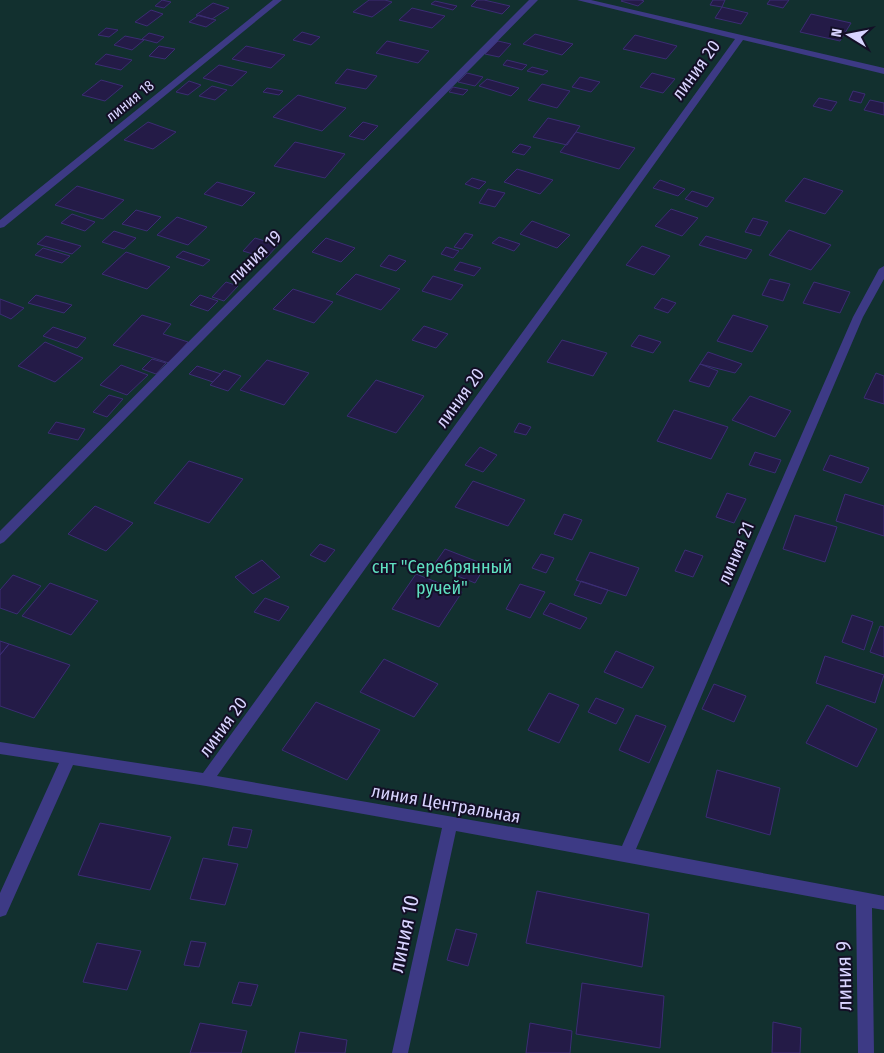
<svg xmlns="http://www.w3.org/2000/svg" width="884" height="1053" font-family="'Fira Sans Condensed',sans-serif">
<rect width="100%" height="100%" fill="#130f26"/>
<!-- green -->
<path fill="#12302f" d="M0,0H884V1053H0Z"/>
<!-- building -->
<path fill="#241b47" stroke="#3b2d73" d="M162,0L171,2L164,8L155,6Z
M369,0H385L392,2L372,17L353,12Z
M477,0H484L510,6L502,14L471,6Z
M623,0H641L644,1L638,6L621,1Z
M713,0H725L722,7L710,5Z
M770,0H789L783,8L767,4Z
M435,1L457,6L453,10L431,4Z
M213,3L229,8L212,19L196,15Z
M722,7L748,13L741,24L715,18Z
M412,8L445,16L432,28L399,20Z
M151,10L163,14L147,26L135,22Z
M811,14L851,23L840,41L800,32Z
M199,15L212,19L216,20L206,27L189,22Z
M106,28L118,30L109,37L98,35Z
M302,32L320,37L311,45L293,40Z
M149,33L164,37L157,43L142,39Z
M535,34L573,44L562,55L523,44Z
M635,35L677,46L666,59L623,49Z
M125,36L144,40L132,50L114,45Z
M387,41L429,51L418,63L376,53Z
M498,41L511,44L499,57L485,54Z
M159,46L175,49L165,59L149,56Z
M246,46L285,55L271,68L232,59Z
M106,54L132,60L121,70L95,64Z
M507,60L527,65L522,70L503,65Z
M219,65L247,72L232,86L203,78Z
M532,67L548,71L543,75L527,71Z
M347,69L377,76L366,89L335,83Z
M467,73L483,77L475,86L458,82Z
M652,73L675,79L663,93L640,87Z
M580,77L600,82L591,92L572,87Z
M487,79L519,88L511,96L479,86Z
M101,80L123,86L105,101L82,95Z
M189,81L201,85L188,95L176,92Z
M542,84L570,91L557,108L528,100Z
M212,86L227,90L215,100L199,96Z
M453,87L468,90L463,95L449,92Z
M267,88L283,91L279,95L263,92Z
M853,91L865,94L861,103L849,100Z
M298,95L346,108L322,131L273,117Z
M819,98L837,102L831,111L813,106Z
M870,100L884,103V115L864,110Z
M548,118L580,126L567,145L533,137Z
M148,122L176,132L153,149L124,140Z
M363,122L378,126L364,140L349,136Z
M576,132L635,148L619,169L560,152Z
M295,142L345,154L325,178L274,166Z
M520,144L531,147L524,155L512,152Z
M517,169L553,180L540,194L504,182Z
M472,178L486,182L479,189L465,184Z
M804,178L843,191L825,214L785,201Z
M660,180L685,189L678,196L653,188Z
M217,182L255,193L242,206L204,194Z
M77,186L124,200L103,219L55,205Z
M488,189L505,193L495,207L479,203Z
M692,191L714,198L707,207L685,199Z
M671,209L698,218L682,236L655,226Z
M136,210L161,217L147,231L122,224Z
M72,214L95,222L85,231L61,223Z
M177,217L207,227L188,245L157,235Z
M753,218L768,222L760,236L745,232Z
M532,221L570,235L557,248L520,234Z
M789,230L831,245L811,270L769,255Z
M114,231L136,238L124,249L102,242Z
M465,233L473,235L462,249L454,247Z
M46,236L81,246L72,254L37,244Z
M706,236L752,250L746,259L699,245Z
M499,237L520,244L514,251L492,243Z
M255,238L278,245L266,258L243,251Z
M326,238L355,248L341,262L312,252Z
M642,246L670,256L654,275L626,265Z
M446,247L459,251L453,258L441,254Z
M43,248L70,256L62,263L35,255Z
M183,251L210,260L203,266L176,257Z
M126,252L170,267L147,289L102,274Z
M389,255L406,261L396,271L380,266Z
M460,262L481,268L474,276L454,270Z
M356,274L400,289L381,310L336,294Z
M433,276L463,285L451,300L422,291Z
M770,279L790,284L783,301L762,295Z
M226,282L238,286L224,301L212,297Z
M814,282L850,292L840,313L803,303Z
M293,289L333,302L314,323L273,309Z
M36,295L72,305L64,313L28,303Z
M200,295L218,301L208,311L190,305Z
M662,298L676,303L668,313L654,308Z
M0,299L24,308L11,319L0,314Z
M142,315L171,324L163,334L188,342L169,363L113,345Z
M733,315L768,326L752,352L717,341Z
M424,326L448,334L436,348L412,340Z
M53,327L86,338L77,348L43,336Z
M639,335L661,342L653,353L631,346Z
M562,340L607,353L593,376L547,362Z
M45,342L83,358L55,382L18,366Z
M708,352L742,364L735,373L700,364Z
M152,359L166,363L156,374L142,369Z
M267,360L309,373L284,405L240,390Z
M700,364L718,371L709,387L689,381Z
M121,365L148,375L127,395L100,385Z
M197,366L221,374L213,382L189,374Z
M224,370L241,376L228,391L210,385Z
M876,373L884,376V404L864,398Z
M376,380L424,396L396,433L347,416Z
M109,395L123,399L107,417L93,412Z
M750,396L791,411L775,437L732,420Z
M674,410L728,427L711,459L657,441Z
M56,422L85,429L78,440L48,433Z
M519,423L531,427L526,435L514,432Z
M480,447L497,455L483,472L465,465Z
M755,452L781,460L775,473L749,465Z
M830,455L869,468L861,483L823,470Z
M189,461L243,479L209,523L154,503Z
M473,481L525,500L508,526L455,507Z
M727,493L746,499L734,523L716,517Z
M845,494L884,506V536L836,521Z
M95,506L133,523L106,551L68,534Z
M564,514L582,520L572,540L554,534Z
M795,515L837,527L825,562L783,549Z
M320,544L335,550L325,562L310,555Z
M445,549L486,565L475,583L433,566Z
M685,550L703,556L693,577L675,571Z
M590,552L639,568L626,596L576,580Z
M541,554L554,558L546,573L532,568Z
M262,560L280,577L253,594L235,577Z
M416,574L462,592L439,627L392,609Z
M13,575L41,586L17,614L0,608V590Z
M581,581L608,590L601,604L574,595Z
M50,583L98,601L71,635L22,616Z
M520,584L545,592L530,618L506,609Z
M265,598L289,607L279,621L254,612Z
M550,603L587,618L580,629L543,614Z
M852,615L873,622L864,650L842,642Z
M880,626L884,627V657L870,652Z
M0,641L9,644L0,655Z
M9,644L70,665L34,718L0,706V655Z
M616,651L654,667L642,688L604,672Z
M825,656L884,675L875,703L816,683Z
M384,659L438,684L414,717L360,692Z
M714,684L746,696L734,722L702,709Z
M549,693L579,705L559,743L528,730Z
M596,698L624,709L616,724L588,712Z
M316,702L380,730L347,780L282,750Z
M827,705L877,729L857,767L806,743Z
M636,715L666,726L649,763L619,750Z
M717,770L780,788L770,835L706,817Z
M100,823L171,837L150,890L78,875Z
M233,827L252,830L247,848L228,845Z
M203,858L238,864L225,905L190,899Z
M537,891L649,914L642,967L526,943Z
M456,929L477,934L468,966L447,960Z
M191,941L206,943L199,967L184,965Z
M97,943L141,951L127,990L83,982Z
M239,982L258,985L251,1006L232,1003Z
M582,983L664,996L660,1048L576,1034Z
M773,1022L801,1028L800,1053H772Z
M200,1023L247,1031L241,1053H190Z
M530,1023L572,1031L570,1053H526Z
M300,1032L347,1040L345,1053H295Z"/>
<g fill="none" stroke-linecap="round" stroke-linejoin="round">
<!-- street -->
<path fill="#3d3a85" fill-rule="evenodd" d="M273,0H282L4,227L0,228V220Z
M529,0H538L4,542L0,544V531Z
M577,0H591L884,68V74L743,40L217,776L622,846L853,317L879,269L884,266V279L863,317L636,849L884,896V910L872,908L874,1053H858L856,905L456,831L408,1053H392L442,828L206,786L73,765L6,915L0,917V893L59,763L0,754V742L203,773L735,39Z"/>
</g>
<g text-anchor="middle" stroke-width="4" stroke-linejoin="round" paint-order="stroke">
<!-- far-street labels -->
<g font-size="15" fill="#d9d4ff" stroke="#130f26">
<text transform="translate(130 101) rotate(-39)" y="5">линия 18</text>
</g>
<!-- street labels -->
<g font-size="18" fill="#d9d4ff" stroke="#130f26">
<text transform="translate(696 70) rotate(-54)" y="6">линия 20</text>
<text transform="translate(255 257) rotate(-45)" y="6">линия 19</text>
<text transform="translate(460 398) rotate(-54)" y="6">линия 20</text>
<text transform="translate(736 553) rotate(-67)" y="6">линия 21</text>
<text transform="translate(223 727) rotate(-54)" y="6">линия 20</text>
<text transform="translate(446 804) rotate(10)" y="6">линия Центральная</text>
</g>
<!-- park labels -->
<g font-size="18" fill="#5fe0c0" stroke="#130f26">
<text x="442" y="573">снт "Серебрянный<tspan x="442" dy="21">ручей"</tspan></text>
</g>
<!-- near-street labels -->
<g font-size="21" fill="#d9d4ff" stroke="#130f26">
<text transform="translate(404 934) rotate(-78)" y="7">линия 10</text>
<text transform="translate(844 976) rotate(-91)" y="7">линия 9</text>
</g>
</g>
<!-- north arrow -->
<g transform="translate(849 35) rotate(280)" stroke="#130f26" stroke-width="4" paint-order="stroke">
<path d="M0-4L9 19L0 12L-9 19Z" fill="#d9d4ff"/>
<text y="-8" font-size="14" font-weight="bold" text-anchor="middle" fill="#d9d4ff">N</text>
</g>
</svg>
